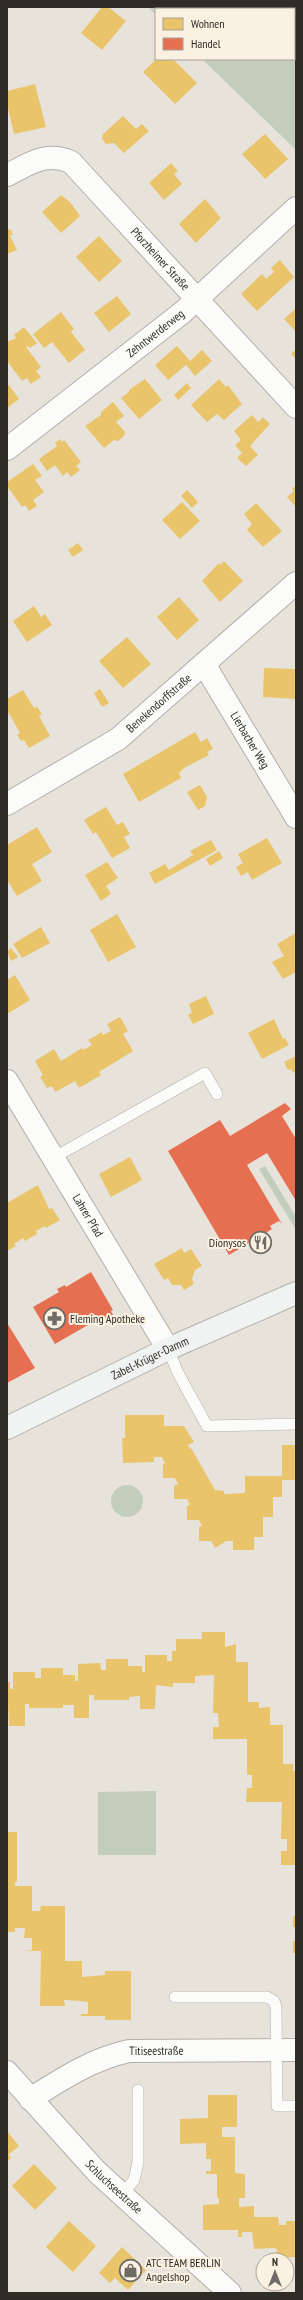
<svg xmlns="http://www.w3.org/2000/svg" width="303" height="2300" font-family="'PT Sans Narrow',sans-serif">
<rect width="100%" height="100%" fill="#e7e3db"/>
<!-- green -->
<path fill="#c3cdbc" d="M148,7H296V150L202,59H294V9H156V15Z
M265,1166L296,1217V1230L259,1169Z
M111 1501a16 16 0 1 1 32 0a16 16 0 1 1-32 0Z
M156,1791V1855H98V1792Z"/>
<!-- homes -->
<path fill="#e9c46a" d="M102,7H108L126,21L102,50L81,33Z
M156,59H173L197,83L175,104L143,72Z
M35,84L46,127L14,134L7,104V91Z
M123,116L136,129L142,124L149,131L124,153L114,143L106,144L102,139L103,134Z
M265,134L288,159L265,179L242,154Z
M171,163L178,171L174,174L182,184L164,200L149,183Z
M61,195L70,202L80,216L61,233L42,212Z
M205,199L221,218L196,243L179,224Z
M10,229L13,234L10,236L17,250L7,254V230Z
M99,236L122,261L99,282L76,257Z
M280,260L294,277L257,311L241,294L262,274L266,279L274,272L271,268Z
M117,296L131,314L109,332L94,313Z
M296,308V332L284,319Z
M61,312L74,329L71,332L85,350L69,363L52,342L44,348L33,334Z
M24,327L37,343L30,348L28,346L26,347L41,367L36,371L41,377L31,384L27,378L22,381L7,361V342L16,338L14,335Z
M177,346L190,361L202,350L212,361L195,376L186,365L168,380L155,365Z
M296,349V359L291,354Z
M145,379L162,400L139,419L121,398L129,392V390Z
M219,379L226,387L228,385L242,404L224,420L217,414L207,422L191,405Z
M187,383L191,388L178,400L174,395Z
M9,385L19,399L7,408V386Z
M113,402L124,416L116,422L125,432L124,436L118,441L114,440L104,448L85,426L101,415V412Z
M252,415L258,422L263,417L270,424L250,446L258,455L246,466L237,458L242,453L235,445L241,440L234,431Z
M60,439L62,442L64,440L81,462L76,466L80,470L71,477L67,472L63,476L55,465L47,471L39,459L57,446L55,443Z
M33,464L42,476L35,480L44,492L33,500L37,506L29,511L25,505L22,507L7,486V482Z
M296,485V507L287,497L294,491L292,489Z
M187,490L198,502L192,508L181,496Z
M182,502L200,521L180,539L162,520Z
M256,503L282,531L263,547L247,530L252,524L244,514Z
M78,543L83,550L73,557L68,550Z
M224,561L243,581L220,602L202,581L219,563L220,565Z
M179,597L199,620L177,640L157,617Z
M34,606L41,617L45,614L52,625L27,642L13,621Z
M127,637L151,664L123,688L99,661Z
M264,668L296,669V699L263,697Z
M100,689L109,703L102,707L94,693Z
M23,690L34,708L37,707L42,714L39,716L50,736L29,748L24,740L21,741L17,735L20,733L7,710V699Z
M195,732L201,742L207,738L213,749L207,752L209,755L184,768L179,773L181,778L139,802L123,774Z
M200,785L207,797L205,806L198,810L187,792Z
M106,807L117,825L123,822L130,834L124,837L130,848L112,858L96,832L93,834L84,820Z
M37,827L52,852L32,864L42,881L17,896L7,880V845Z
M267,838L282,863L252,880L248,872L241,876L236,867L243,863L238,854Z
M211,840L217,850L155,884L149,873L165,864L169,870L193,855L190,851Z
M219,851L223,858L210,866L206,859Z
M107,862L118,878L106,886L111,894L101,901L85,875Z
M117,914L136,947L108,962L90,930Z
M41,927L50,943L22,958L13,944Z
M296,933V972L283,979L272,962L284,956L277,944Z
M11,948L18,957L11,961L7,951Z
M15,975L30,1000L7,1014V980Z
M206,996L214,1014L193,1024L188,1015L192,1013L189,1004Z
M120,1017L128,1031L123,1034L133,1051L99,1072L101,1075L79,1088L75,1081L55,1092L52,1086L47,1088L40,1077L43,1075L35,1061L54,1049L61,1061L82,1048L83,1050L92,1045L88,1040L102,1032L103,1035L111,1031L107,1024Z
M274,1019L283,1039L285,1038L289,1045L262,1059L248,1033Z
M296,1056V1071L293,1073L291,1069L288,1070L284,1062Z
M130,1157L142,1180L111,1197L99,1174Z
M38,1185L49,1209L52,1208L60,1220L46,1228L45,1226L36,1231L37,1234L25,1241L23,1238L14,1244L16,1246L7,1251V1203Z
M182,1248L184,1253L191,1249L202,1266L195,1270L192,1279L194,1284L184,1290L181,1285H172L168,1278L164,1280L154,1264Z
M125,1415H164V1426H184L194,1442L188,1445L190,1449L191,1448L215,1490L224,1491V1494L245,1493V1476H282V1445H296V1480H282V1497H273V1517H263V1537H254V1550H233V1541H226L215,1548L211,1541H199V1527L202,1526L199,1520H187V1506L190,1505L187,1499H174V1486L178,1484L175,1478H163V1464L165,1463L162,1457H154V1462L123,1463L122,1438H125Z
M202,1632H225V1647L236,1644V1662H248V1702H259V1708L270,1707V1725H283V1764H293V1771H296V1865H281V1851H287V1839H281L282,1802H246L247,1788H252V1775H247V1739H213V1727H219L218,1713H213L214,1675L195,1676V1683H173V1687L156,1685L155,1709H140V1696L129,1697V1700H94V1695H89V1718H74V1705H63V1708H29V1704H25V1726H9L7,1682H10V1689H13V1672H35V1678H41V1668H63V1675H75V1681H78V1664L100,1663L101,1670H106V1659H128V1666H142V1672H145V1655H167V1661H172V1651H176V1639H202Z
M7,1832H17V1882H15V1886H32V1911H40L41,1906H65V1961H82V1977L105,1975V1971H131V2020H105V2016H81V2014H88V2002L81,2001L64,2000L65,2006H40L41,1951H24L32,1950V1938H24L25,1928H15V1932H7Z
M293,1916H296V1927H293Z
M293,1941H296V1953H293Z
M208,2095H237V2127H222V2137H235V2173L245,2174V2198H239V2207L254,2206V2217H278L279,2225H286V2221H296V2257L276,2258L277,2249L274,2248L254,2249L252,2232H242V2237H238V2230H203V2205L219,2204V2198H217V2174H206V2171H211V2159H206V2143L180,2144V2119L208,2118Z
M7,2131L19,2146L8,2155L11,2158L7,2162Z
M34,2164L57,2188L35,2210L12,2186Z
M69,2221L96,2246L73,2272L46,2247Z
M122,2247L146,2270L128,2290L115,2278L110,2283L99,2273Z"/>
<!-- shops -->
<path fill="#e76f51" d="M285,1103L291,1109L282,1116L296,1139V1201L267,1153L247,1165L282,1224L279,1221L270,1226L272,1229L229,1255L168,1151L220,1120L230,1136Z
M91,1272L113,1310L111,1311L113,1315L102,1321L100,1318L55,1344L33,1307L59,1292L57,1289L65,1285L66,1287Z
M7,1323L35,1368L7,1383Z"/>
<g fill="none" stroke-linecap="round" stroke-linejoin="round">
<defs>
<path id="lane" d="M53,1158L205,1073L217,1094
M168,1349L178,1373L207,1426L296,1424
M175,1997H267L274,2001L276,2007L277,2106H296
M121,2196L134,2180L138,2162V2090"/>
<g id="street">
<path id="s1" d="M7,175C30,164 45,151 71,162L296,407"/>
<path id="s2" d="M7,449L183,312L296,208"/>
<path id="s3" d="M204,664L296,817"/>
<path id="s4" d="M7,804L118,739L296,583"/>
<path id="s5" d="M7,1081L168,1349"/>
<path id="s6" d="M7,2072L97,2172L230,2293"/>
<path id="s7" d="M30,2099C62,2079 92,2059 129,2051L296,2050"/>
</g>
<g id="secondary">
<path id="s8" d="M7,1428L168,1349L296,1293"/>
</g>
</defs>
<!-- lane casing -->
<use href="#lane" stroke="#b2afa9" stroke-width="12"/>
<!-- street casing -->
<use href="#street" stroke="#b2afa9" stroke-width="24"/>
<!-- secondary casing -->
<use href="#secondary" stroke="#b2afa9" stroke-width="24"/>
<!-- lane -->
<use href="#lane" stroke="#fbfbfa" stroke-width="11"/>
<!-- street -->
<use href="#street" stroke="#fbfbfa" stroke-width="22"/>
<!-- secondary -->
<use href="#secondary" stroke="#f0f3f2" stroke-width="22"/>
</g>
<!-- icons -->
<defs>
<symbol id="restaurant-ring" viewBox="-11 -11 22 22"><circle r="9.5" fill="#faf1e2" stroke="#6f6c65" stroke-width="1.5"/><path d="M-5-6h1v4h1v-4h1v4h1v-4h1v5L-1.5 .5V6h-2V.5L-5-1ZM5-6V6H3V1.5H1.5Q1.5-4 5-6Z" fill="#6f6c65"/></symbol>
<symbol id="pharmacy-ring" viewBox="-11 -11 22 22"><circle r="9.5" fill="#faf1e2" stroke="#6f6c65" stroke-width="1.5"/><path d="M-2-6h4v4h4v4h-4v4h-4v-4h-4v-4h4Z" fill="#6f6c65"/></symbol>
<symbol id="shop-ring" viewBox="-11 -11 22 22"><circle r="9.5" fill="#faf1e2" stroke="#6f6c65" stroke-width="1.5"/><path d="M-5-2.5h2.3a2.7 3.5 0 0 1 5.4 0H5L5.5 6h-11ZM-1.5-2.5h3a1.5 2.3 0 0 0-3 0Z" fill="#6f6c65"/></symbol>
</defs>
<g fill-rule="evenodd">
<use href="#restaurant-ring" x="248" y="1230" width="25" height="25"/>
<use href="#pharmacy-ring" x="42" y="1306" width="25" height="25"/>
<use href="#shop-ring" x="118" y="2258" width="25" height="25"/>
</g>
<g text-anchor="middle" stroke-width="4" stroke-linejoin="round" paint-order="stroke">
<!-- street labels -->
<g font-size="12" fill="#2f2c26" stroke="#faf1e2">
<text dy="4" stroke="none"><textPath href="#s1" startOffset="200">Pforzheimer Straße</textPath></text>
<text dy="4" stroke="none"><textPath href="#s2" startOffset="188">Zehntwerderweg</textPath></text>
<text dy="4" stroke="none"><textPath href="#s4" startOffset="183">Benekendorffstraße</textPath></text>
<text dy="4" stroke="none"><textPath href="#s3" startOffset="89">Lierbacher Weg</textPath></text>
<text dy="4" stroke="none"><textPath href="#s5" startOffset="157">Lahrer Pfad</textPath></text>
<text dy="4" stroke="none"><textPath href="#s8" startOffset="159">Zabel-Krüger-Damm</textPath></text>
<text dy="4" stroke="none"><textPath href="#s7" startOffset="138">Titiseestraße</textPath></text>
<text dy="4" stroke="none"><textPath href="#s6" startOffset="157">Schluchseestraße</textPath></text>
</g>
<!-- poi labels -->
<g font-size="12" fill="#2f2c26" stroke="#faf1e2" text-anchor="start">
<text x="246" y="1247" text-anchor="end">Dionysos</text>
<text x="70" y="1323">Fleming Apotheke</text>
<text x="146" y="2267">ATC TEAM BERLIN<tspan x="146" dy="14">Angelshop</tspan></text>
</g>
</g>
<!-- border -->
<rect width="303" height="2300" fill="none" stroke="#2f2c26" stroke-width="16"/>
<!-- legend -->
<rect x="155" y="8" width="140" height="52" fill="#faf1e2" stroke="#a9a297"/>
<rect x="163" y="18" width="20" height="12" fill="#e9c46a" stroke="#a9a297"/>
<text x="191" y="28" font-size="12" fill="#2f2c26">Wohnen</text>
<rect x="163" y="38" width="20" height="12" fill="#e76f51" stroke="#a9a297"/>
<text x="191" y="48" font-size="12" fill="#2f2c26">Handel</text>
<!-- north arrow -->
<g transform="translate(275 2272)"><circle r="19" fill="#faf1e2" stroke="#a9a297"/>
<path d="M0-3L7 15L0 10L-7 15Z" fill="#6f6c65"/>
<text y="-6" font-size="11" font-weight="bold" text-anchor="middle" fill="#2f2c26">N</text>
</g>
</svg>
